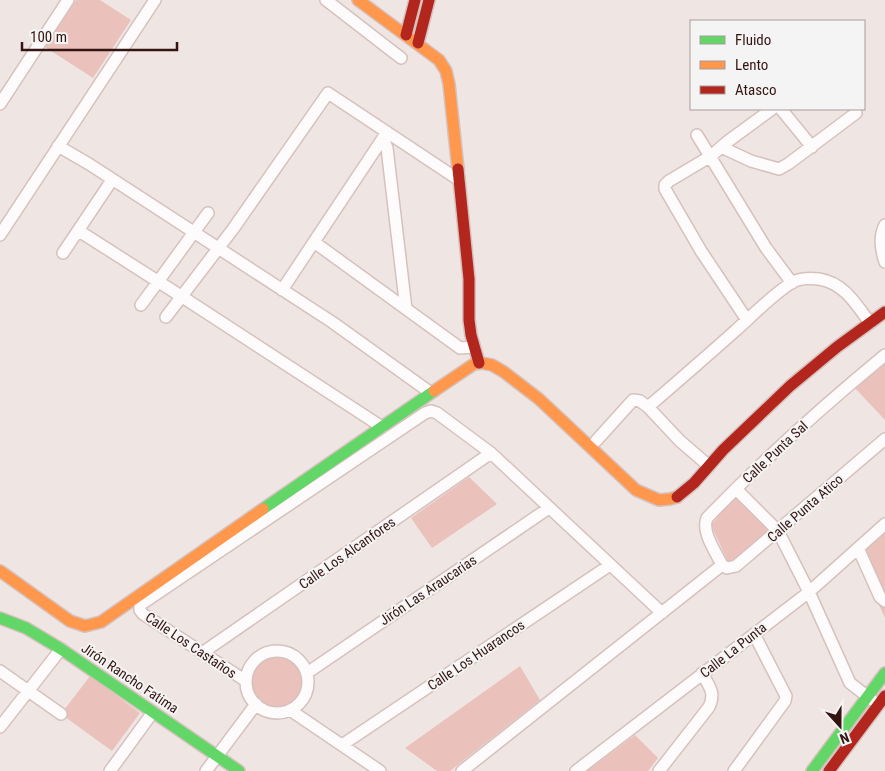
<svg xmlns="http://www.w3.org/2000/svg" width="885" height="771" font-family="'Roboto Condensed',sans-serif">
<rect width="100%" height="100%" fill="#efe6e4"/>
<!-- green -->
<path fill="#eac1bb" d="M76,0H100L131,20L93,78L45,47Z
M885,361V420L853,386Z
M469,477L497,504L432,548L411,518Z
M737,494L771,531L735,562H728L711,525Z
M885,530V618L857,556Z
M251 682a26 26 0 1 1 52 0a26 26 0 1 1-52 0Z
M520,666L540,700L450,771H437L405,748Z
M90,676L140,713L112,751L61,714Z
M635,735L658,758L648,771H587Z"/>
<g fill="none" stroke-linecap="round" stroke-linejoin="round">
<defs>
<path id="street" d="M326,0L401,58
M0,104L68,0
M781,109L812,147
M697,135L766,248L792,283
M383,138L387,148L406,309
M58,146L89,164L332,322L431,393
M721,147L751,161L779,169L788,164L856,113
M885,225C879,236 881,250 885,262
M79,231L184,298L382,427
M0,235L155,0
M314,242L460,348L474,347
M63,253L112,180
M282,290L387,132
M141,305L208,213
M166,317L233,229L328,93L459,180
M747,320L701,251L665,189V185L669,181L711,156L727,142L772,109
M648,407L680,441L709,466
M596,441L633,400L640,401L648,407C677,382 706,357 735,331C751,317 775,292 793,282C800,278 812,278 819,279C844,283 856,304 870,323
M736,489L778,531L809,592L850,683L872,700
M858,548L880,597L885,601
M722,565C716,552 701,532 707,518C763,460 823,406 885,355
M722,565L727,568L736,566L885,439
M246 682a31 31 0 1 1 62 0a31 31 0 1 1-62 0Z
M202,653L491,453
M0,671L61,714
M307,673L549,508
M246,681L143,614L140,610V605L425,413L431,411L437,413L491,453L662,613
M290,710L380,771
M0,727L61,649
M342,745L610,565
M110,771L153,712
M206,771L256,704
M462,771L722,565
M576,771L809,592L885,524
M659,771L709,707C716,693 709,686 702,673
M734,771L785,701L786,696L754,634"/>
<path id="fast" d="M263,509L434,391
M0,618L26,628L61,649L239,771
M812,771L885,673"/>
<path id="slow" d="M358,0L439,60L446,71L449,84L458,169
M434,391L474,364L482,363L492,365L504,372L539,399L636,490L659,500L670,499L677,497
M0,571L70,621L85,626L101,622L263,509"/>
<path id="jam" d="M406,35L415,0
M418,43L429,0
M458,169L469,279V320L471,335L479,363
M677,497L694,483L723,450L790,386L837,347L885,312
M829,771L885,696"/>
</defs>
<!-- street casing -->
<use href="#street" stroke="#d6c1bd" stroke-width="14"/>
<!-- fast casing -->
<use href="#fast" stroke="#d6c1bd" stroke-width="14"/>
<!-- slow casing -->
<use href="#slow" stroke="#d6c1bd" stroke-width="14"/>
<!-- jam casing -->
<use href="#jam" stroke="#d6c1bd" stroke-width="14"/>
<!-- street -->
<use href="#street" stroke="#fdfbfb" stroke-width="11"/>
<!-- fast -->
<use href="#fast" stroke="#63d668" stroke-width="11"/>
<!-- slow -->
<use href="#slow" stroke="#ff974d" stroke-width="11"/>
<!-- jam -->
<use href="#jam" stroke="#b3261e" stroke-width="11"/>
</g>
<g text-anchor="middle" stroke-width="4" stroke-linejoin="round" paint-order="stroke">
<!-- street labels -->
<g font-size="14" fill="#351512" stroke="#f4f4f4">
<text transform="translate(775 452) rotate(-43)" y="5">Calle Punta Sal</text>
<text transform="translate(805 508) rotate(-41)" y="5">Calle Punta Atico</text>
<text transform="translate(347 553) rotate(-35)" y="5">Calle Los Alcanfores</text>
<text transform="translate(428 590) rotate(-34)" y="5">Jirón Las Araucarias</text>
<text transform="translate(191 645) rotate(34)" y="5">Calle Los Castaños</text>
<text transform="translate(733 650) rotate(-38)" y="5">Calle La Punta</text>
<text transform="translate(476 655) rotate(-34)" y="5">Calle Los Huarancos</text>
<text transform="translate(130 678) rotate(34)" y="5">Jirón Rancho Fatima</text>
</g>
</g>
<!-- legend -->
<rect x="690" y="20" width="175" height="90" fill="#f4f4f4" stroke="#a89b9a"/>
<rect x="700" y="36" width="25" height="8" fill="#63d668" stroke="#a89b9a"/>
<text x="735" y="45" font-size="15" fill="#351512">Fluido</text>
<rect x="700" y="61" width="25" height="8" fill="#ff974d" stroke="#a89b9a"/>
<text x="735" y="70" font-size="15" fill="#351512">Lento</text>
<rect x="700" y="86" width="25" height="8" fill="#b3261e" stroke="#a89b9a"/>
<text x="735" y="95" font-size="15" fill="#351512">Atasco</text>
<!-- north arrow -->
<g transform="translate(840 726) rotate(159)" stroke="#f4f4f4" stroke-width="4" paint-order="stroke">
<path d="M0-4L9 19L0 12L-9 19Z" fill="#351512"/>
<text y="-8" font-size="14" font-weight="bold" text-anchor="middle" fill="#351512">N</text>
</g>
<!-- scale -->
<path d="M22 42v8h155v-8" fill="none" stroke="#351512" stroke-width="2.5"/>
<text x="30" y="42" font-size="15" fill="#351512" stroke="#f4f4f4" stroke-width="4" paint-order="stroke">100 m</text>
</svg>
